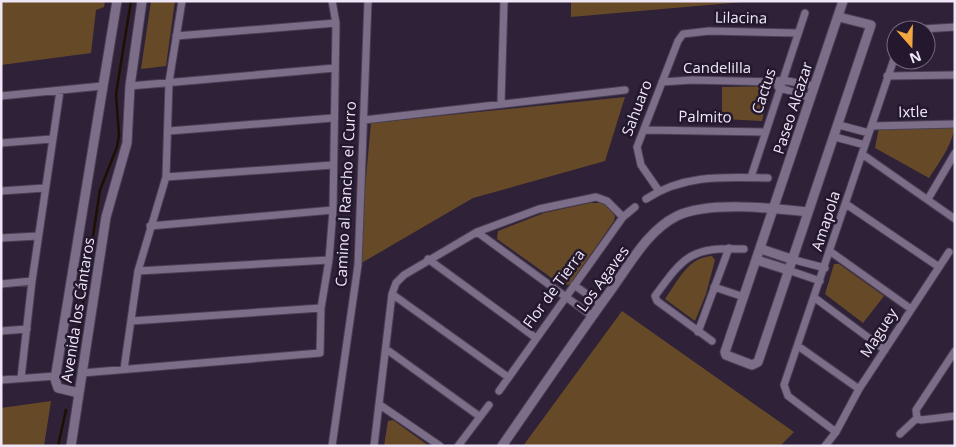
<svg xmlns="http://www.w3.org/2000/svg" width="956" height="447" font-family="'Open Sans',sans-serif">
<rect width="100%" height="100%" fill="#2e2138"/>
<!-- green -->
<path fill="#664a28" d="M105,1L104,7L96,10L91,53L1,65V2Z
M151,1H175L166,66L141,69Z
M571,1H754L571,17Z
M770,86L762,121L722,119V87Z
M625,97L605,161L473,198L358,265L371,123Z
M955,120C955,141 941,160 929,178L875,148L880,122Z
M590,203H604L615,216L614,221L570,284L563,286L497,239L498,231L544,213Z
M712,256L715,260L706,294L695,321L665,299C678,281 688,257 712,256Z
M834,264H839L884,296L863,323L825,294Z
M622,311L794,432L780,446H523Z
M51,401L44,446H1V408Z
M393,420L429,446H384L388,421Z"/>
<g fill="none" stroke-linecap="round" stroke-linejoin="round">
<!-- stream -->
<path stroke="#1d1001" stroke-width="2.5" d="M71,380L100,190L117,147L119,135L116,94L131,1
M58,446L66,410"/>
<defs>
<path id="minor" d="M906,30L955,27
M176,36L336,23
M887,76L955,75
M662,82L692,80L772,82L783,80L813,86
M130,86L335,68
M778,87L810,98
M1,96L102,86
M501,103L504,1
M364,120L625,90
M839,125L869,133
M872,126L955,124
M644,130L765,132
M169,131L333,118
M835,137L865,145
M1,143L52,139
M862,154L955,219
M166,177L333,165
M751,177L805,13
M1,191L45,188
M659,191L641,165L637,147L678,41L683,34L709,31L798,33
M646,199C684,174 725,177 768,178
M928,199L955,153
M846,204L939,267
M150,226L333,210L336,23L332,1
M477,232L592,316
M1,238L38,236
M831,252L911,309
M428,259L536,338
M791,259L825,268
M788,270L820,281
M138,271L329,260L333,210
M1,284L32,281
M574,285L601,304
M714,287L744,297
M392,294L508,377
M815,298L885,350
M131,321L321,308L329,260
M1,331L27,329
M698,332L729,248
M712,341L657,301L655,296C685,255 691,247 744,249
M798,346L859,389
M386,349L479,416
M124,369L138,271L166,177L169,82L182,1
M82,373L320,353L321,308
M21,378L32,281L60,91
M1,380L56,376
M499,391L623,217L635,207
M380,405L440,446
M917,418L921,420L955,416
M836,432L788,396L784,385L896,53
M900,434L917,418L916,410L955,351
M332,446L358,265L368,1
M374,446L392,294L396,283L404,275L477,232L539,209L596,197L607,201L623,217
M458,446L489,405
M825,446L836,432L859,389L949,252"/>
<path id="tertiary" d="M839,17L871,25L758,362L752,365L726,355L725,352L843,1
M761,249L791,259
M757,260L788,270
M79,393L58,388L55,379L117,1
M71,446L106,217L127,143L130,86L142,1
M502,446C538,394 574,341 611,290C630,264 648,230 677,216C708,201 773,208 808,212"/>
</defs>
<!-- minor casing -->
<use href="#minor" stroke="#4a3f53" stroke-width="9"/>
<!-- tertiary casing -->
<use href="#tertiary" stroke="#4a3f53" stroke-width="11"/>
<!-- minor -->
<use href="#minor" stroke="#7c6d89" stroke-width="7"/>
<!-- tertiary -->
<use href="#tertiary" stroke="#7c6d89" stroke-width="9"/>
</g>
<g text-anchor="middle" stroke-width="5" stroke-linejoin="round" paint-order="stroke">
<!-- street labels -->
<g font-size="15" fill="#efe7f7" stroke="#24182e">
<text transform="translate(741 18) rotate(1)" y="5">Lilacina</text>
<text x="717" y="73">Candelilla</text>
<text transform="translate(764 91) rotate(-72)" y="5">Cactus</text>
<text transform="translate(637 108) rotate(-69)" y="5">Sahuaro</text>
<text transform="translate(793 108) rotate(-72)" y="5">Paseo Alcazar</text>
<text transform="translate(913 112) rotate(-1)" y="5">Ixtle</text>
<text transform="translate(705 117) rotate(1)" y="5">Palmito</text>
<text transform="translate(346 194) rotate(-87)" y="5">Camino al Rancho el Curro</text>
<text transform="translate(826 221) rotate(-72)" y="5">Amapola</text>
<text transform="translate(603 279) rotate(-54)" y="5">Los Agaves</text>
<text transform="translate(554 289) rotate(-54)" y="5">Flor de Tierra</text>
<text transform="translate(78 310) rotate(-81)" y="5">Avenida los Cántaros</text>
<text transform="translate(879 333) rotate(-57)" y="5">Maguey</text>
</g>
</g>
<!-- border -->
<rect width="956" height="447" fill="none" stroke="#efe7f7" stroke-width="5"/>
<!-- north arrow -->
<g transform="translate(911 45) rotate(160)"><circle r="24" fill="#24182e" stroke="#756b7e"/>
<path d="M0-4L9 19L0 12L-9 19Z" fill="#f1a63f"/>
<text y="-8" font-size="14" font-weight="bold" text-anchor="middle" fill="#efe7f7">N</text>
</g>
</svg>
